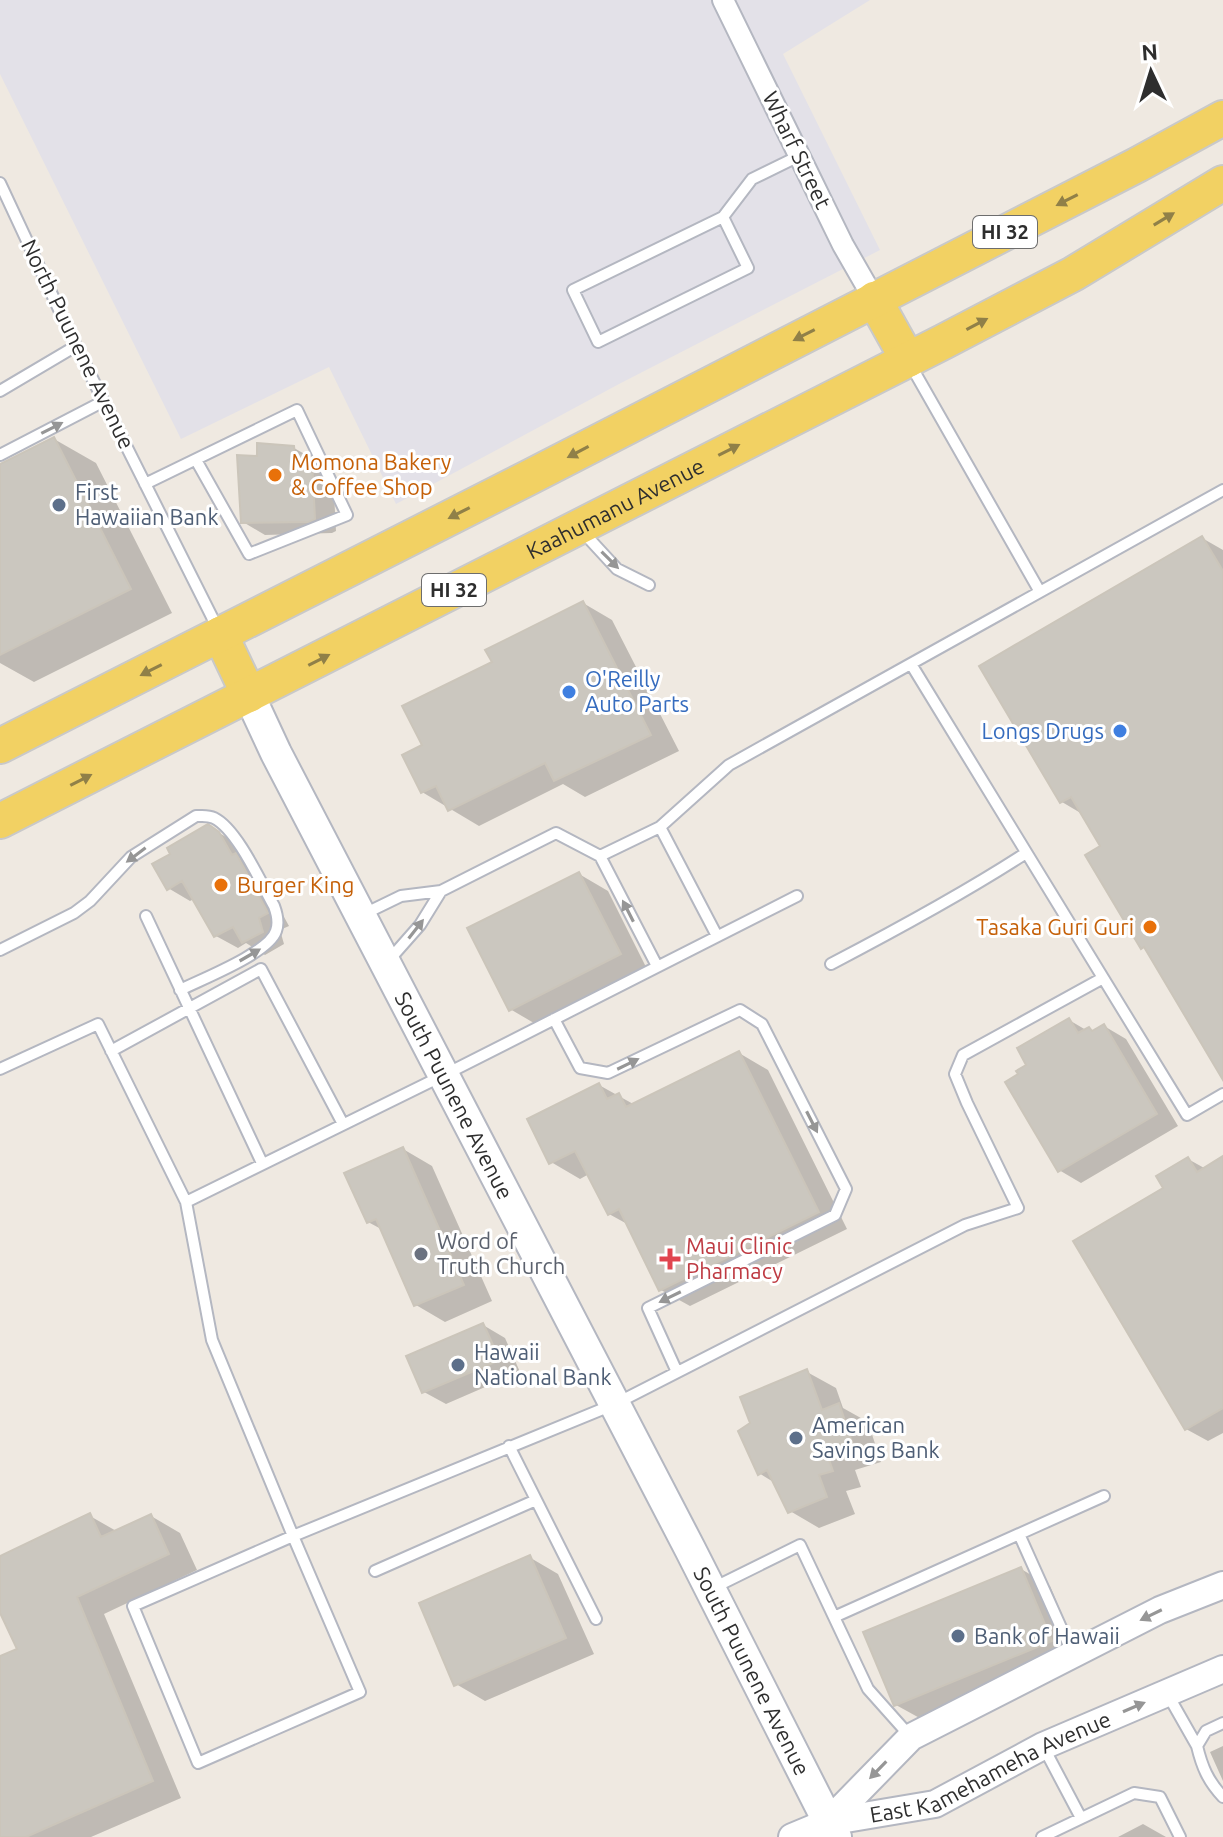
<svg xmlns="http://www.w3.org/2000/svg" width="1223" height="1837" font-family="Ubuntu,sans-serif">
<rect width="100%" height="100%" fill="#efe9e1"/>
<!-- industrial -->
<path fill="#e3e1e8" d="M0,0H870L783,54L880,250L619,384L396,504L329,367L181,439L0,74Z"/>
<!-- shadow -->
<path fill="#0003" d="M54,439L96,463L172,613L34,682L0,663V466Z
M294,448L331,469L333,474L336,531L332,533L265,535L243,522L259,458Z
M1202,538L1223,550V1074L1149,951L1142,947L1103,847L1084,815L1062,802Z
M583,603L612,620L679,751L585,797L563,784L479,826L422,792L425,746Z
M208,827L230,839L257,868L289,926L280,930L284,944L265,955L246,943L238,948L216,936L194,899L190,901L168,888L173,855Z
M579,874L608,891L648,971L539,1026L510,1009Z
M1069,1020L1086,1030L1089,1029L1094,1032L1104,1026L1126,1039L1178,1126L1081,1183L1059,1170L1029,1065Z
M739,1053L768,1070L847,1229L690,1306L661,1290L629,1225L609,1214L589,1174L580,1179L551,1162L599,1085L635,1105Z
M403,1149L432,1166L492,1301L445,1322L416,1305L383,1230L368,1222Z
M1188,1159L1206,1169L1223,1159V1433L1208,1441L1186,1429L1166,1189Z
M483,1325L505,1338L520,1372L446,1404L424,1392Z
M807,1372L836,1388L843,1408L868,1422L881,1462L855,1470L861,1487L846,1491L855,1514L819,1528L790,1511L775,1483L759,1473Z
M90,1516L118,1532L151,1516L180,1533L197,1570L104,1614L181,1798L91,1837H0V1659L19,1650L0,1609V1558Z
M529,1557L558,1574L594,1654L485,1701L456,1684Z
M1021,1569L1050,1586L1080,1657L925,1721L896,1705Z
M1223,1746V1781L1210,1752Z
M1143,1824L1166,1837H1118Z"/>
<!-- building -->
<path fill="#cbc7bf" stroke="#cbc5ba" stroke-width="2" d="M54,437L131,589L0,655V464Z
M257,443L294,446L295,456L309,454L312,460L315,519L309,522L241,523L237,455L257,456Z
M1202,536L1223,571V1080L1144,947L1141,949L1085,855L1100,846L1071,797L1060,803L979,666Z
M583,601L651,735L554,781L545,763L448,811L436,786L421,793L402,755L422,745L402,706L492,662L485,650Z
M208,824L219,832L232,855L236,853L268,913L259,918L263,932L242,943L233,927L214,937L182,881L167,890L152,864L170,854L167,848Z
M579,872L621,954L509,1011L467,928Z
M1069,1018L1078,1033L1089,1027L1092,1031L1104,1024L1157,1114L1058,1172L1005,1082L1018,1074L1016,1071L1026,1065L1017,1048Z
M739,1051L819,1212L659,1291L619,1209L608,1215L575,1151L549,1164L527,1119L599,1083L607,1099L619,1093L626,1107Z
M403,1147L464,1285L414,1306L376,1219L367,1223L344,1173Z
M1223,1156V1408L1185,1430L1073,1241L1163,1188L1156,1176L1188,1157L1197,1172Z
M483,1323L500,1360L422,1393L406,1356Z
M807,1369L822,1410L839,1403L853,1445L827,1454L833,1471L819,1475L827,1497L788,1513L767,1470L758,1475L738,1431L750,1423L740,1397Z
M90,1513L101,1537L151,1514L169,1554L77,1597L153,1781L26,1837H0V1656L17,1649L0,1613V1556Z
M530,1555L566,1638L454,1686L419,1603Z
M1021,1567L1052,1641L894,1706L863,1632Z"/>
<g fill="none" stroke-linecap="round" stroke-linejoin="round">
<defs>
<path id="service" d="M0,183L76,346L218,629
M723,217L573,290L598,342L748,268L723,217L752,179L799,156
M910,364L1040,592
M0,391L76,346
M0,455L104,401
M145,484L297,410L347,515L249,554L196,460
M582,531L617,569L649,585
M911,664L1187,1115L1223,1094
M660,827L717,936
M600,856L660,827L729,765L1223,490
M364,914L401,896L441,891L556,833L600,856L657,966
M146,916L262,1163
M0,950L74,913L90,901L131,857L196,816C203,816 208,815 214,818C237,829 261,883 274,906C277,914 279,923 276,931C269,953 202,979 180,990
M390,959L420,925L441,891
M831,964C898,929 963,894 1026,853
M554,1019L580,1068L608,1073L740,1010L762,1024L846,1189L835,1215L648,1308L677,1372
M111,1051L261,969L343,1124
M0,1069L98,1024L186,1202L444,1075L797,896
M186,1202L212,1340L293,1536L360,1692L198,1763L133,1606L293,1536L615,1404L965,1225L1018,1208L967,1103L955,1074L963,1055L1103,978
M509,1446L596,1619
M1019,1534L1072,1652
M375,1571L536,1500
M711,1589L800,1545L834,1617L1104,1496
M834,1617L868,1689L909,1735
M1168,1695L1197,1746
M1223,1723L1206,1731L1197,1746C1202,1767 1208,1781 1223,1797
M1044,1748L1081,1818
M1042,1837L1134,1793L1160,1797L1180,1837"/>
<path id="minor" d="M723,0L843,245L874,299"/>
<g id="tertiary">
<path d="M828,1822L911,1737L1160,1610L1223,1585"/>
<path id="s1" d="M792,1837L828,1822L935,1804L1043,1746L1223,1669"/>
</g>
<g id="secondary">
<path id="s2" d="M249,695L276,753L690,1549L836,1837"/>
</g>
<g id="primary">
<path d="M874,299L908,360"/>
<path d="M220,634L249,695"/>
<path d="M0,746L528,478L1137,165L1223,118"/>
<path id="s3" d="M0,821L943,342L1073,274L1223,183"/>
</g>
</defs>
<!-- service casing -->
<use href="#service" stroke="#b4b7c1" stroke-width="14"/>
<!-- minor casing -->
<use href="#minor" stroke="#b4b7c1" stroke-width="24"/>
<!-- tertiary casing -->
<use href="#tertiary" stroke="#b4b7c1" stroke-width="30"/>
<!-- secondary casing -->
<use href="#secondary" stroke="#b4b7c1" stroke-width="34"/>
<!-- primary casing -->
<use href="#primary" stroke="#c9c9c9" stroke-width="38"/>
<!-- service -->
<use href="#service" stroke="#fff" stroke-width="10"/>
<!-- minor -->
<use href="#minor" stroke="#fff" stroke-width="20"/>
<!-- tertiary -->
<use href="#tertiary" stroke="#fff" stroke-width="26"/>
<!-- secondary -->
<use href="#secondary" stroke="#fff" stroke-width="30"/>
<!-- primary -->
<use href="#primary" stroke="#f2d163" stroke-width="34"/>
</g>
<!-- one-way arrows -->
<defs><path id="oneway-solid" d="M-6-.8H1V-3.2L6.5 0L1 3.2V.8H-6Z" transform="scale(2)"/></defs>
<g fill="#908048">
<use href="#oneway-solid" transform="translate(1067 200) rotate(153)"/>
<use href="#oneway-solid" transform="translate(1164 219) rotate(-31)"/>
<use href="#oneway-solid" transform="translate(977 324) rotate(-28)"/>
<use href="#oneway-solid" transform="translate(804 335) rotate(153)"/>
<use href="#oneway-solid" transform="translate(729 450) rotate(-27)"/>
<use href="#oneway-solid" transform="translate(578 452) rotate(152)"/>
<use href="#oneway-solid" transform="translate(459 513) rotate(153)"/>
<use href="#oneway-solid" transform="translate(319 660) rotate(-27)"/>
<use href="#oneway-solid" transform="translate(151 670) rotate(153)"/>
<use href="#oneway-solid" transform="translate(81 780) rotate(-27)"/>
</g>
<g fill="#969696">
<use href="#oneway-solid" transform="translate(52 428) rotate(-27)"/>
<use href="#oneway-solid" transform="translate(610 560) rotate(45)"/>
<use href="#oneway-solid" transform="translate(136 855) rotate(143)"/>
<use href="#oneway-solid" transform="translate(628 911) rotate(-117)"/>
<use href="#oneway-solid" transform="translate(416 929) rotate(-52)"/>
<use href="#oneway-solid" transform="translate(250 955) rotate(-30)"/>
<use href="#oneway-solid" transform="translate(628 1064) rotate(-26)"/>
<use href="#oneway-solid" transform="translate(812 1122) rotate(63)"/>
<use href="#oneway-solid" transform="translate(670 1297) rotate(154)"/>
<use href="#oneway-solid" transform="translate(1151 1615) rotate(154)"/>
<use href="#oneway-solid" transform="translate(1134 1707) rotate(-23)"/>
<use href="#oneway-solid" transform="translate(878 1770) rotate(134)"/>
</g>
<!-- markers -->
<g fill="#e8710a" stroke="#fff" stroke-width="3">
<circle cx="275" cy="475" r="8"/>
<circle cx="221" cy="885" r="8"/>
<circle cx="1150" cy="927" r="8"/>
</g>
<g fill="#5c6f8a" stroke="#fff" stroke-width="3">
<circle cx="59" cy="505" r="8"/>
<circle cx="458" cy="1365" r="8"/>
<circle cx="796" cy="1438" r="8"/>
<circle cx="958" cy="1636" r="8"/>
</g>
<g fill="#3f7fe0" stroke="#fff" stroke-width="3">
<circle cx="569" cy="692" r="8"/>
<circle cx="1120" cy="731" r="8"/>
</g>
<circle fill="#6b7280" stroke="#fff" stroke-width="3" cx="421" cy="1254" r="8"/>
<path fill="#e0444e" stroke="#fff" stroke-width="3" d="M666 1247h8v8h8v8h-8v8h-8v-8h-8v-8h8z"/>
<g text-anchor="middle" stroke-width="6" stroke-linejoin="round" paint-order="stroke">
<!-- shield labels -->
<g fill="#fff" stroke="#6d6d6d" stroke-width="2">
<rect x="973" y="216" width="64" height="32" rx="6"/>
<rect x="422" y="574" width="64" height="32" rx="6"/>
</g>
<g font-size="20" font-weight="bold" fill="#2e2e2e">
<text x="1005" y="239">HI 32</text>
<text x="454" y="597">HI 32</text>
</g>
<!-- street labels -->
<g font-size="22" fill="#2e2e2e" stroke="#fff">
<text transform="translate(797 150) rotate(64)" y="8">Wharf Street</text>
<text transform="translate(78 344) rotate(64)" y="8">North Puunene Avenue</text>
<text dy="8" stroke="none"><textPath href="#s3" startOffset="690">Kaahumanu Avenue</textPath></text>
<text dy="8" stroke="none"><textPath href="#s2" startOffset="450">South Puunene Avenue</textPath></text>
<text dy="8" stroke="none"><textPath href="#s2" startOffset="1098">South Puunene Avenue</textPath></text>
<text dy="8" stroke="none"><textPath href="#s1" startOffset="212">East Kamehameha Avenue</textPath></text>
</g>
<!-- food labels -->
<g font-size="22" fill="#c56008" stroke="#fff" text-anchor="start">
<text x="291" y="470">Momona Bakery<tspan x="291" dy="25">&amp; Coffee Shop</tspan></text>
<text x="237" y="893">Burger King</text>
<text x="1134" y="935" text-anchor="end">Tasaka Guri Guri</text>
</g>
<!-- service labels -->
<g font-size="22" fill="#4e5e75" stroke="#fff" text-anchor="start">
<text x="75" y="500">First<tspan x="75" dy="25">Hawaiian Bank</tspan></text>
<text x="474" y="1360">Hawaii<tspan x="474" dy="25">National Bank</tspan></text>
<text x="812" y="1433">American<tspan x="812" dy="25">Savings Bank</tspan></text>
<text x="974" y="1644">Bank of Hawaii</text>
</g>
<!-- shop labels -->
<g font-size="22" fill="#366cbe" stroke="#fff" text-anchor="start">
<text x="585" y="687">O'Reilly<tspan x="585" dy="25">Auto Parts</tspan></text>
<text x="1104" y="739" text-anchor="end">Longs Drugs</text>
</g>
<!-- worship labels -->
<g font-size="22" fill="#5b616d" stroke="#fff" text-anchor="start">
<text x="437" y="1249">Word of<tspan x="437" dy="25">Truth Church</tspan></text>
</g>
<!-- health labels -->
<g font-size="22" fill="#be3a42" stroke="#fff" text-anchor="start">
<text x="686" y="1254">Maui Clinic<tspan x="686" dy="25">Pharmacy</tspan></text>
</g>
</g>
<!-- north arrow -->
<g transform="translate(1151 72) rotate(356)" stroke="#ffffff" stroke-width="6" paint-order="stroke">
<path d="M0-6L14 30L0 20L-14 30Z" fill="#2e2e2e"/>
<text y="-12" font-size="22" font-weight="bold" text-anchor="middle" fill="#2e2e2e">N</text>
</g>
</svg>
